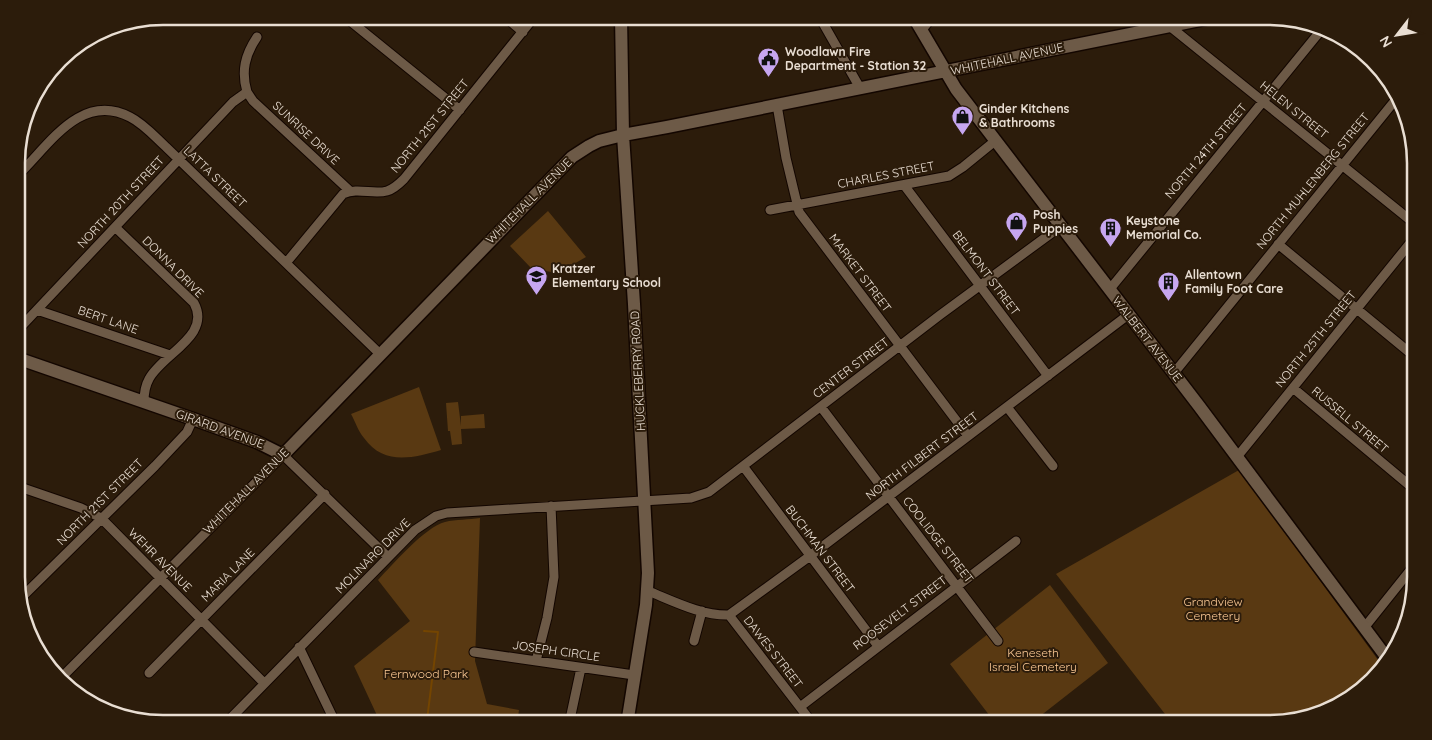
<svg xmlns="http://www.w3.org/2000/svg" width="1432" height="740" font-family="Quicksand,sans-serif">
<rect width="100%" height="100%" fill="#2c1c0b"/>
<!-- green -->
<path fill="#593912" d="M548,211L586,257L558,273L532,269L510,246Z
M419,387L441,450C413,458 384,466 364,438C358,431 355,421 351,414Z
M458,402L461,426V416L484,414L485,428L461,429L462,444L452,445L450,431H448L446,403Z
M1239,470L1381,664L1350,699L1278,723H1172L1056,574Z
M480,518L475,661L487,704L519,710L517,724H381L354,666L410,621L378,580C393,564 425,527 445,522C456,519 469,520 480,518Z
M1050,585L1108,663L1030,724H996L950,664Z"/>
<g fill="none" stroke-linecap="round" stroke-linejoin="round">
<!-- stream -->
<path stroke="#744501" stroke-width="2" d="M420,724L427,720L438,632L424,631"/>
<defs>
<path id="street" d="M344,16L460,110
M504,16L523,32
M819,16L860,88
M1157,16L1415,224
M921,31L933,16
M247,92L253,101L350,191
M777,105L786,158L799,212L968,436
M17,176C48,147 80,91 130,117C144,124 155,137 166,147L380,354
M904,185L1048,376
M770,210L949,176L963,167L995,141
M115,227L194,303C212,336 162,354 149,379C145,386 144,394 144,402
M1278,244L1415,357
M286,263L343,194C358,187 373,195 387,191C394,189 399,184 404,179L535,16
M1110,289L1322,29
M37,310L170,355
M17,331L233,102L247,92C241,71 245,55 257,37
M1174,373L1397,98
M1293,388L1415,490
M821,407L998,641
M1007,407L1053,466
M1237,457L1415,237
M743,466L878,646
M17,486L81,508L101,518L264,683
M648,591C673,601 702,616 729,615L813,724
M19,600L155,466L187,432L193,419
M729,615L810,556L1128,315
M1364,628L1416,563
M694,641L702,611
M299,647L336,724
M474,652L634,675
M41,659L42,660
M536,661L547,618L554,577L551,506
M149,673L325,494
M62,677L283,455L388,557
M800,707L1016,541
M225,724L415,530L436,516L447,513L691,498L709,492L940,315L1061,226
M569,724L581,668"/>
<path id="secondary" d="M621,16L623,135L634,304L648,573L646,605L627,724
M913,16L956,89L1199,406L1387,658
M17,358L193,419L257,442L283,455L572,157L589,146L599,141L623,135L667,127L1220,16"/>
</defs>
<!-- street casing -->
<use href="#street" stroke="#130600" stroke-width="11"/>
<!-- secondary casing -->
<use href="#secondary" stroke="#130600" stroke-width="15"/>
<!-- street -->
<use href="#street" stroke="#6d5a47" stroke-width="9"/>
<!-- secondary -->
<use href="#secondary" stroke="#6d5a47" stroke-width="12"/>
</g>
<!-- icons -->
<defs>
<symbol id="civic-pin" viewBox="-11 -11 22 30"><path d="M0 17L-7.5 6A9.5 9.5 0 1 1 7.5 6Z" fill="#c6a6f0" stroke="#2c1c0b"/><path d="M-.6-6.5H3V-4.5H.6V-3L4-1V1h2V6H-6V1h2V-1L-.6-3ZM-1.2 2.5V6h2.4V2.5Z" fill="#111"/></symbol>
<symbol id="shop-pin" viewBox="-11 -11 22 30"><path d="M0 17L-7.5 6A9.5 9.5 0 1 1 7.5 6Z" fill="#c6a6f0" stroke="#2c1c0b"/><path d="M-5-2.5h2.3a2.7 3.5 0 0 1 5.4 0H5L5.5 6h-11ZM-1.5-2.5h3a1.5 2.3 0 0 0-3 0Z" fill="#111"/></symbol>
<symbol id="building-pin" viewBox="-11 -11 22 30"><path d="M0 17L-7.5 6A9.5 9.5 0 1 1 7.5 6Z" fill="#c6a6f0" stroke="#2c1c0b"/><path d="M-4-6H4V6H1V3H-1V6H-4ZM-2.5-4.3h1.7v1.8h-1.7ZM.8-4.3h1.7v1.8H.8ZM-2.5-1h1.7V.8h-1.7ZM.8-1h1.7V.8H.8Z" fill="#111"/></symbol>
<symbol id="school-pin" viewBox="-11 -11 22 30"><path d="M0 17L-7.5 6A9.5 9.5 0 1 1 7.5 6Z" fill="#c6a6f0" stroke="#2c1c0b"/><path d="M0-5L7-2L0 1L-7-2ZM-4 1L0 2.5L4 1V4Q0 6-4 4Z" fill="#111"/></symbol>
</defs>
<g fill-rule="evenodd">
<use href="#civic-pin" x="756" y="46" width="25" height="34"/>
<use href="#shop-pin" x="950" y="104" width="25" height="34"/>
<use href="#shop-pin" x="1004" y="210" width="25" height="34"/>
<use href="#building-pin" x="1098" y="216" width="25" height="34"/>
<use href="#school-pin" x="524" y="264" width="25" height="34"/>
<use href="#building-pin" x="1156" y="270" width="25" height="34"/>
</g>
<g text-anchor="middle" stroke-width="4" stroke-linejoin="round" paint-order="stroke">
<!-- poi labels -->
<g font-size="12" font-weight="bold" fill="#e9ded3" stroke="#2c1c0b" text-anchor="start">
<text x="785" y="56">Woodlawn Fire<tspan x="785" dy="14">Department - Station 32</tspan></text>
<text x="979" y="113">Ginder Kitchens<tspan x="979" dy="14">&amp; Bathrooms</tspan></text>
<text x="1033" y="219">Posh<tspan x="1033" dy="14">Puppies</tspan></text>
<text x="1126" y="225">Keystone<tspan x="1126" dy="14">Memorial Co.</tspan></text>
<text x="552" y="273">Kratzer<tspan x="552" dy="14">Elementary School</tspan></text>
<text x="1185" y="279">Allentown<tspan x="1185" dy="14">Family Foot Care</tspan></text>
</g>
<!-- street labels -->
<g font-size="12" fill="#e9ded3" stroke="#2c1c0b">
<text transform="translate(1007 59) rotate(-12)" y="4">WHITEHALL AVENUE</text>
<text transform="translate(1294 110) rotate(39)" y="4">HELEN STREET</text>
<text transform="translate(430 126) rotate(-51)" y="4">NORTH 21ST STREET</text>
<text transform="translate(306 133) rotate(43)" y="4">SUNRISE DRIVE</text>
<text transform="translate(1206 151) rotate(-50)" y="4">NORTH 24TH STREET</text>
<text transform="translate(886 175) rotate(-11)" y="4">CHARLES STREET</text>
<text transform="translate(215 177) rotate(44)" y="4">LATTA STREET</text>
<text transform="translate(1313 181) rotate(-51)" y="4">NORTH MUHLENBERG STREET</text>
<text transform="translate(529 201) rotate(-45)" y="4">WHITEHALL AVENUE</text>
<text transform="translate(121 202) rotate(-47)" y="4">NORTH 20TH STREET</text>
<text transform="translate(173 267) rotate(45)" y="4">DONNA DRIVE</text>
<text transform="translate(860 273) rotate(53)" y="4">MARKET STREET</text>
<text transform="translate(986 273) rotate(53)" y="4">BELMONT STREET</text>
<text transform="translate(108 320) rotate(19)" y="4">BERT LANE</text>
<text transform="translate(1147 339) rotate(52)" y="4">WALBERT AVENUE</text>
<text transform="translate(1316 339) rotate(-51)" y="4">NORTH 25TH STREET</text>
<text transform="translate(851 368) rotate(-37)" y="4">CENTER STREET</text>
<text transform="translate(638 371) rotate(-93)" y="4">HUCKLEBERRY ROAD</text>
<text transform="translate(1350 420) rotate(40)" y="4">RUSSELL STREET</text>
<text transform="translate(220 429) rotate(20)" y="4">GIRARD AVENUE</text>
<text transform="translate(922 456) rotate(-37)" y="4">NORTH FILBERT STREET</text>
<text transform="translate(246 491) rotate(-45)" y="4">WHITEHALL AVENUE</text>
<text transform="translate(100 502) rotate(-45)" y="4">NORTH 21ST STREET</text>
<text transform="translate(938 540) rotate(52)" y="4">COOLIDGE STREET</text>
<text transform="translate(820 549) rotate(53)" y="4">BUCHMAN STREET</text>
<text transform="translate(373 556) rotate(-45)" y="4">MOLINARO DRIVE</text>
<text transform="translate(160 560) rotate(45)" y="4">WEHR AVENUE</text>
<text transform="translate(228 575) rotate(-45)" y="4">MARIA LANE</text>
<text transform="translate(900 613) rotate(-37)" y="4">ROOSEVELT STREET</text>
<text transform="translate(556 651) rotate(8)" y="4">JOSEPH CIRCLE</text>
<text transform="translate(773 652) rotate(52)" y="4">DAWES STREET</text>
</g>
<!-- park labels -->
<g font-size="12" fill="#ffcc97" stroke="#2c1c0b">
<text x="1213" y="606">Grandview<tspan x="1213" dy="14">Cemetery</tspan></text>
<text x="1033" y="657">Keneseth<tspan x="1033" dy="14">Israel Cemetery</tspan></text>
<text x="426" y="678">Fernwood Park</text>
</g>
</g>
<!-- crop -->
<path d="M0 0H1432V740H0ZM163 25H1269A138 138 0 0 1 1407 163V577A138 138 0 0 1 1269 715H163A138 138 0 0 1 25 577V163A138 138 0 0 1 163 25Z" fill="#2c1c0b" fill-rule="evenodd"/>
<path fill="none" stroke="#e9ded3" stroke-width="2.5" d="M163 25H1269A138 138 0 0 1 1407 163V577A138 138 0 0 1 1269 715H163A138 138 0 0 1 25 577V163A138 138 0 0 1 163 25Z"/>
<!-- north arrow -->
<g transform="translate(1397 35) rotate(239)" stroke="#2c1c0b" stroke-width="4" paint-order="stroke">
<path d="M0-4L9 19L0 12L-9 19Z" fill="#e9ded3"/>
<text y="-8" font-size="14" font-weight="bold" text-anchor="middle" fill="#e9ded3">N</text>
</g>
</svg>
